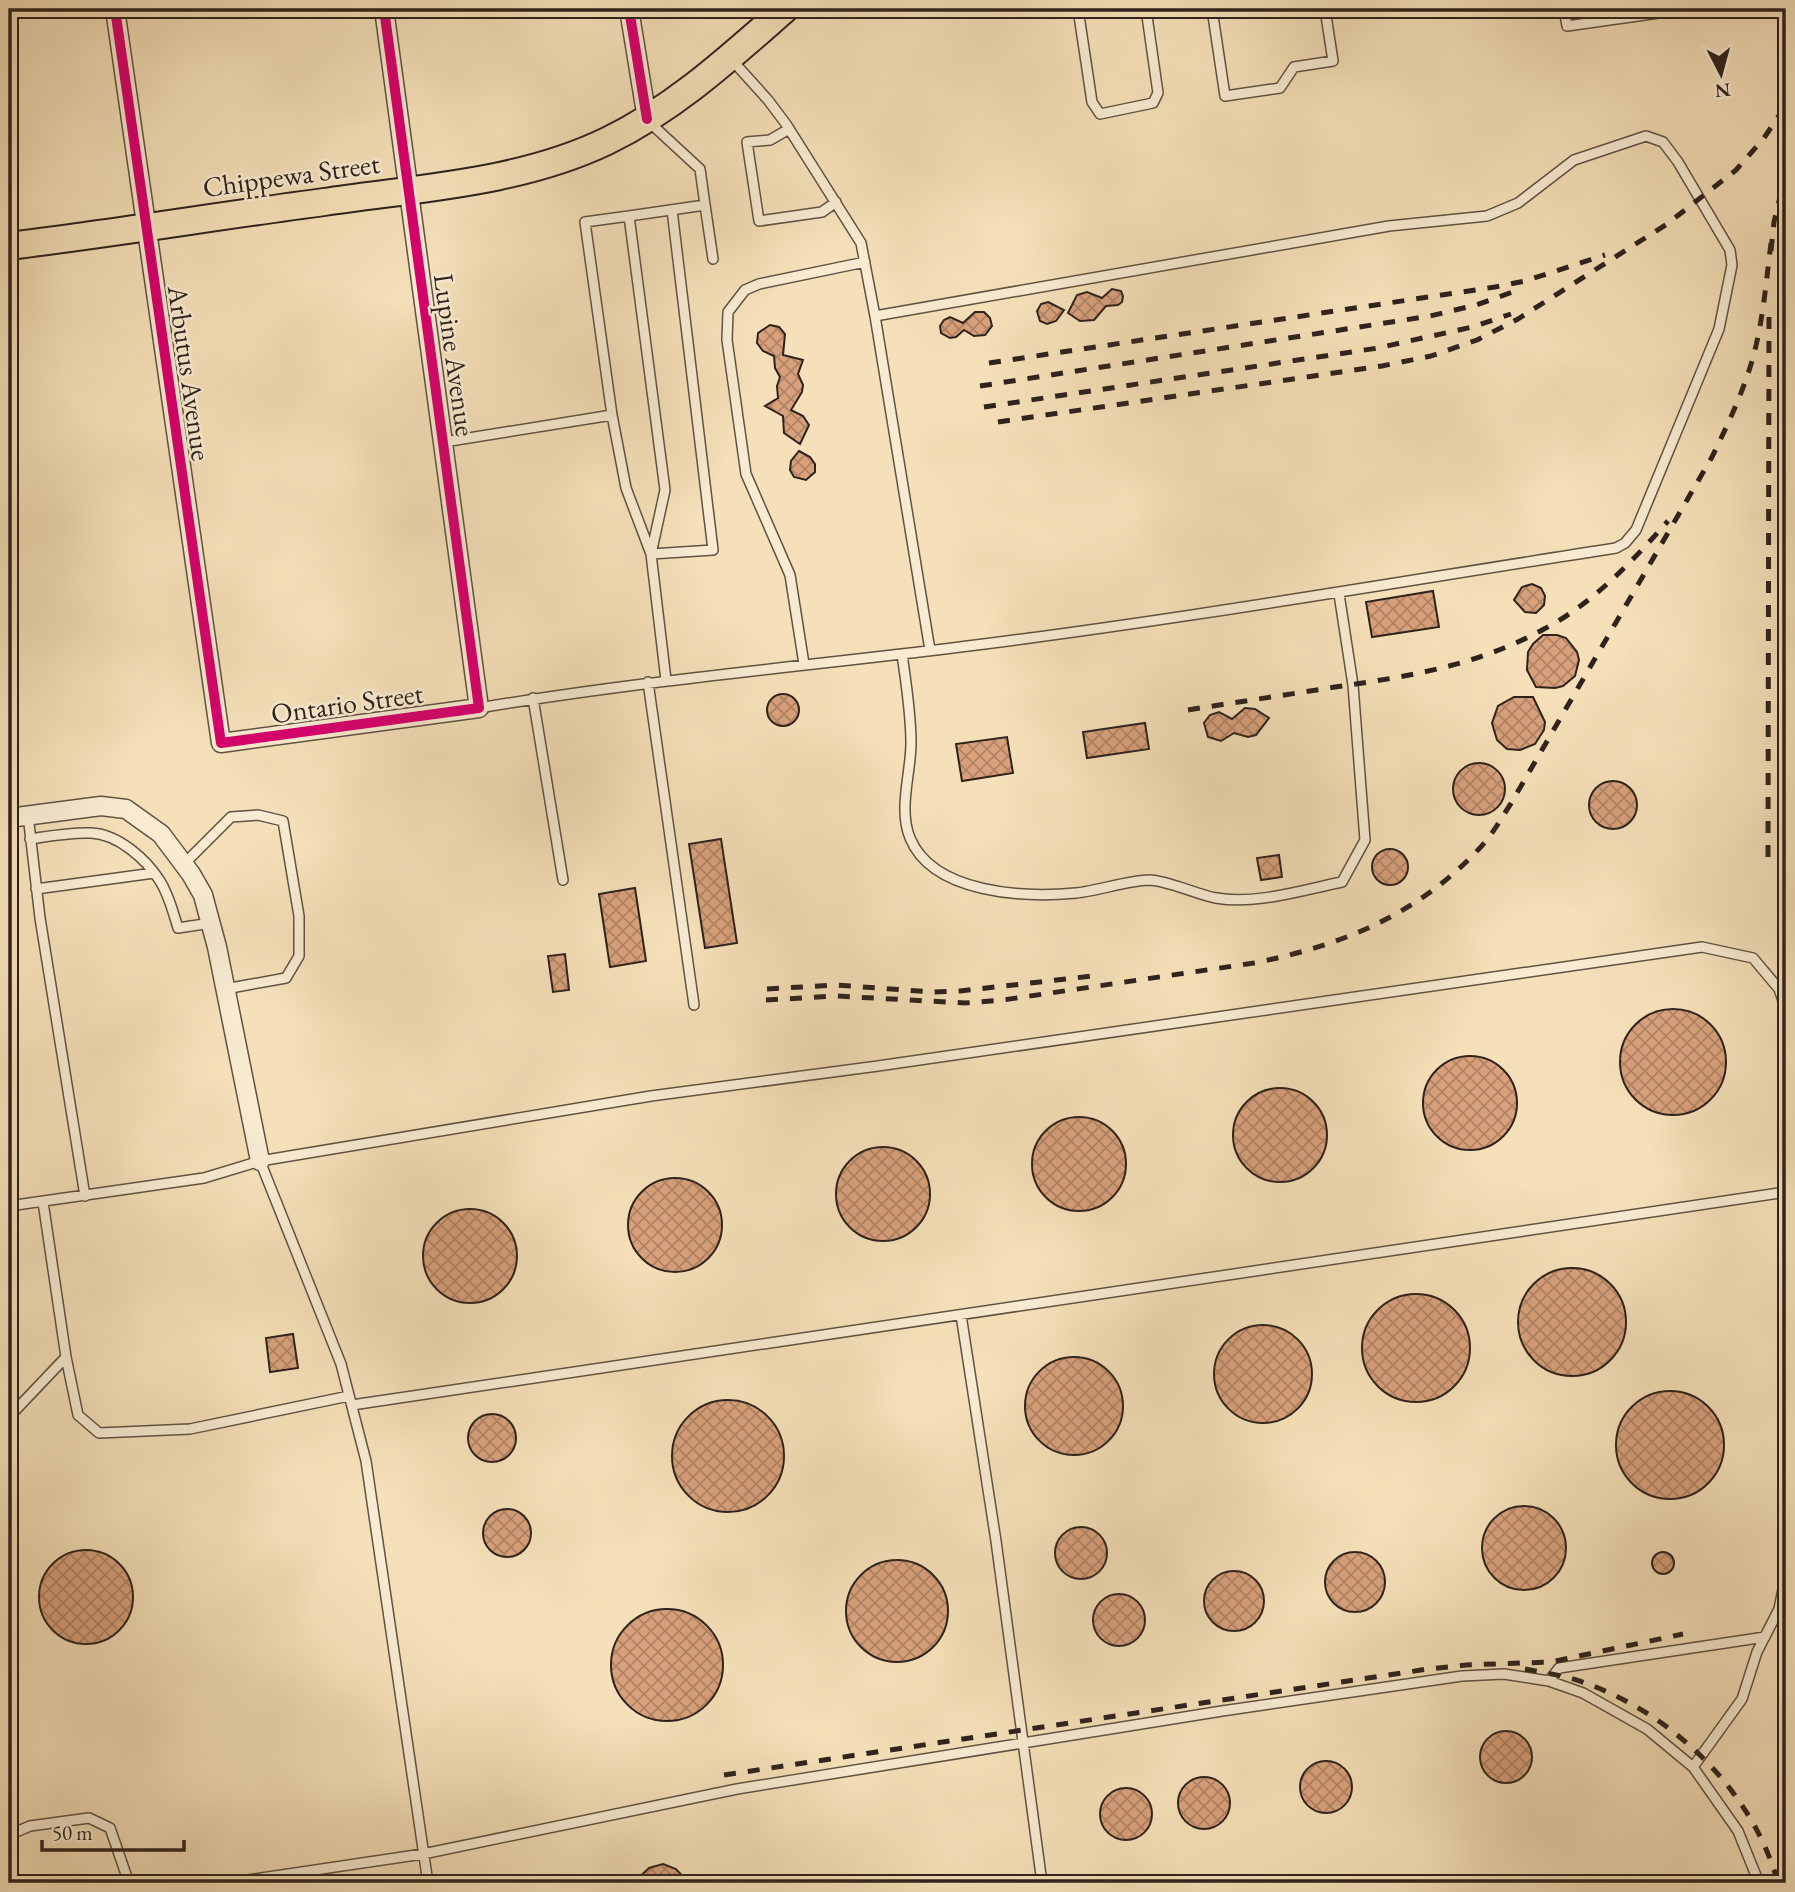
<svg xmlns="http://www.w3.org/2000/svg" width="1795" height="1892" font-family="'EB Garamond',serif">
<defs>
<pattern id="building-cross-hatch" width="8" height="8" patternUnits="userSpaceOnUse" patternTransform="scale(1.75)"><rect width="8" height="8" fill="#d8a17b"/><path d="M0 0l8 8M0 8l8-8" fill="none" stroke="#b08364"/></pattern>
</defs>
<rect width="100%" height="100%" fill="#f5e0b9"/>
<filter id="stains"><feTurbulence type="fractalNoise" baseFrequency=".00286" numOctaves="4"/><feColorMatrix values="0 0 0 0 .2 0 0 0 0 .09 0 0 0 0 .02 0 0 0 .5 -.17"/></filter>
<radialGradient id="worn" r=".72"><stop offset=".6" stop-color="#630" stop-opacity="0"/><stop offset="1" stop-color="#630" stop-opacity=".3"/></radialGradient>
<!-- building -->
<path fill="url(#building-cross-hatch)" stroke="#2e221d" stroke-width="2" d="M1112,289L1121,291L1123,296L1122,302L1118,305L1106,306L1094,320L1080,321L1068,313L1077,295L1087,292L1102,298Z
M1048,302L1064,310L1056,321L1047,324L1040,321L1037,311L1041,304Z
M975,312H984L990,318L992,326L985,335L974,336L964,330L956,337L950,338L941,333L940,326L944,320L950,317L963,323Z
M770,325L779,327L785,334L783,355L803,360L798,374L803,385L802,392L791,410L803,416L809,425L800,444L784,433L783,416L765,406L778,398L777,386L780,377L775,368L774,356L763,351L757,343L758,333Z
M799,451L810,457L815,464V472L806,480L794,477L790,470L791,461Z
M1532,584L1541,588L1545,596L1544,605L1536,613L1525,612L1514,600L1522,587Z
M1433,591L1439,627L1372,637L1366,602Z
M1543,635H1557L1566,638L1577,652L1579,660L1575,676L1563,686L1555,688L1536,687L1527,670L1528,652L1533,644Z
M767 710a16 16 0 1 1 32 0a16 16 0 1 1-32 0Z
M1514,697H1533L1545,722L1544,730L1535,744L1520,750L1507,749L1497,740L1492,723L1498,706Z
M1245,708L1255,709L1269,718L1256,735L1248,737L1234,733L1221,741L1208,737L1204,723L1210,715L1219,712L1232,719Z
M1145,723L1149,749L1087,758L1083,732Z
M1007,737L1013,773L962,781L956,744Z
M1453 789a26 26 0 1 1 52 0a26 26 0 1 1-52 0Z
M1589 805a24 24 0 1 1 48 0a24 24 0 1 1-48 0Z
M721,839L737,943L705,948L689,844Z
M1372 867a18 18 0 1 1 36 0a18 18 0 1 1-36 0Z
M1279,855L1282,877L1261,880L1257,858Z
M635,888L646,961L610,967L599,894Z
M565,954L569,990L553,992L548,956Z
M1620 1062a53 53 0 1 1 106 0a53 53 0 1 1-106 0Z
M1423 1103a47 47 0 1 1 94 0a47 47 0 1 1-94 0Z
M1233 1135a47 47 0 1 1 94 0a47 47 0 1 1-94 0Z
M1032 1164a47 47 0 1 1 94 0a47 47 0 1 1-94 0Z
M836 1194a47 47 0 1 1 94 0a47 47 0 1 1-94 0Z
M628 1225a47 47 0 1 1 94 0a47 47 0 1 1-94 0Z
M423 1256a47 47 0 1 1 94 0a47 47 0 1 1-94 0Z
M1518 1322a54 54 0 1 1 108 0a54 54 0 1 1-108 0Z
M1362 1348a54 54 0 1 1 108 0a54 54 0 1 1-108 0Z
M1214 1374a49 49 0 1 1 98 0a49 49 0 1 1-98 0Z
M293,1334L298,1368L270,1372L266,1338Z
M1025 1406a49 49 0 1 1 98 0a49 49 0 1 1-98 0Z
M1616 1445a54 54 0 1 1 108 0a54 54 0 1 1-108 0Z
M672 1456a56 56 0 1 1 112 0a56 56 0 1 1-112 0Z
M468 1438a24 24 0 1 1 48 0a24 24 0 1 1-48 0Z
M1482 1548a42 42 0 1 1 84 0a42 42 0 1 1-84 0Z
M483 1533a24 24 0 1 1 48 0a24 24 0 1 1-48 0Z
M1055 1553a26 26 0 1 1 52 0a26 26 0 1 1-52 0Z
M39 1597a47 47 0 1 1 94 0a47 47 0 1 1-94 0Z
M1325 1582a30 30 0 1 1 60 0a30 30 0 1 1-60 0Z
M1652 1563a11 11 0 1 1 22 0a11 11 0 1 1-22 0Z
M846 1611a51 51 0 1 1 102 0a51 51 0 1 1-102 0Z
M1204 1601a30 30 0 1 1 60 0a30 30 0 1 1-60 0Z
M1093 1620a26 26 0 1 1 52 0a26 26 0 1 1-52 0Z
M611 1665a56 56 0 1 1 112 0a56 56 0 1 1-112 0Z
M1480 1757a26 26 0 1 1 52 0a26 26 0 1 1-52 0Z
M1300 1787a26 26 0 1 1 52 0a26 26 0 1 1-52 0Z
M1178 1803a26 26 0 1 1 52 0a26 26 0 1 1-52 0Z
M1100 1814a26 26 0 1 1 52 0a26 26 0 1 1-52 0Z
M663,1864L676,1869L689,1883H633L649,1868Z"/>
<g fill="none" stroke-linecap="round" stroke-linejoin="round">
<defs>
<path id="service" d="M1078,9L1092,102L1100,114L1153,103L1158,93L1146,9
M1212,9L1225,96L1280,88L1294,67L1333,61L1325,9
M1564,9L1567,26L1673,11V9
M731,59L768,100L786,124L861,243L875,316
M648,121L700,169L705,205
M789,129L770,140L747,142L759,221L822,212L836,202
M629,216L705,205L713,259
M444,442L612,415
M651,554L665,490L629,216L585,222L612,415L626,488L651,554L666,680
M651,554L713,550L672,210
M902,654C906,683 911,713 911,743C911,773 898,809 910,838C933,894 1025,898 1076,893C1097,891 1130,880 1149,880C1170,881 1195,894 1216,898C1256,905 1302,890 1342,882L1365,840L1353,685L1339,594
M804,664L790,575L746,474L727,340L728,312L745,290L759,284L865,262
M648,682L694,1005
M533,698L563,880
M479,708C638,681 799,667 960,647C1179,620 1397,582 1616,548L1625,543L1636,530L1719,329L1732,265L1730,250L1678,162L1663,142L1646,136L1574,160L1518,203L1487,216L1389,226L875,316L930,650
M28,815L40,918L85,1196
M30,839C50,836 70,832 91,833C118,834 146,859 160,881C169,895 173,912 178,928L211,923
M184,864L231,817L258,815L283,821L299,916V956L286,978L225,989
M36,889L154,873
M260,1161L341,1364L366,1461L428,1883
M9,1206L204,1178L260,1161L651,1096L878,1066L1702,947L1753,958L1779,989L1786,1009
M1786,1228L1783,1344L1786,1567
M961,1315L996,1541L1042,1883
M66,1357L78,1415L99,1433L190,1429L349,1396
M352,1405L1786,1192
M9,1417L66,1357L43,1202
M1549,1681L1583,1693L1647,1729L1693,1767L1738,1831L1759,1883
M1693,1767L1742,1699L1757,1652L1779,1609L1786,1575
M9,1835L30,1826L89,1818L110,1828L129,1883
M227,1883L423,1854L737,1789L1222,1711L1462,1676L1504,1674L1549,1681L1559,1668L1765,1637"/>
<path id="minor" d="M115,9L221,743L479,708L384,9
M629,9L647,119
M9,818L101,806L126,809L161,834L191,874L203,895L217,947L260,1161"/>
<path id="primary" d="M9,246C114,233 219,216 324,202C418,188 520,183 607,141C675,108 729,58 785,9"/>
</defs>
<!-- service casing -->
<use href="#service" stroke="#605244" stroke-width="12"/>
<!-- minor casing -->
<use href="#minor" stroke="#605244" stroke-width="21"/>
<!-- primary casing -->
<use href="#primary" stroke="#2e221d" stroke-width="30"/>
<!-- service -->
<use href="#service" stroke="#f8ebd2" stroke-width="9"/>
<!-- minor -->
<use href="#minor" stroke="#f8ebd2" stroke-width="18"/>
<!-- primary -->
<use href="#primary" stroke="#f5e0b9" stroke-width="26"/>
<!-- rail -->
<path stroke="#2e221d" stroke-width="5" stroke-dasharray="12 12" stroke-linecap="butt" d="M1771,251L1774,222L1786,172
M989,363L1495,287L1525,281L1605,255
M980,386L1430,316L1476,305L1521,289
M984,407L1378,348L1472,327L1511,314
M998,422L1382,366L1431,356L1477,340L1518,319L1667,224L1736,170L1764,138L1786,105
M1188,710C1237,702 1286,695 1335,687C1411,676 1476,666 1544,629C1592,604 1632,562 1668,521
M1768,857L1769,314
M767,989L836,985L933,992L960,991L1101,975
M766,1000L836,996L965,1003L1003,1000L1254,963C1345,945 1424,912 1486,841C1495,830 1502,817 1510,805L1712,457C1727,426 1742,395 1752,361C1763,323 1766,282 1771,243
M1525,1669C1546,1673 1568,1676 1588,1684C1675,1716 1753,1792 1778,1883
M724,1775L1428,1669L1466,1665L1551,1662L1683,1634"/>
<defs>
<path id="cycleway" d="M115,9L221,743L479,708L384,9
M629,9L647,119"/>
</defs>
<!-- cycleway casing -->
<use href="#cycleway" stroke="#f8ebd2" stroke-width="15"/>
<!-- cycleway -->
<use href="#cycleway" stroke="#d6006c" stroke-width="10"/>
</g>
<g text-anchor="middle" stroke-width="5" stroke-linejoin="round" paint-order="stroke">
<!-- street labels -->
<g font-size="28" fill="#2e221d" stroke="#f8ebd2">
<text transform="translate(291 175) rotate(-8)" y="10">Chippewa Street</text>
<text transform="translate(455 355) rotate(82)" y="10">Lupine Avenue</text>
<text transform="translate(190 373) rotate(82)" y="10">Arbutus Avenue</text>
<text transform="translate(347 703) rotate(-8)" y="10">Ontario Street</text>
</g>
</g>
<!-- margin -->
<rect width="1795" height="1892" fill="none" stroke="#f5e0b9" stroke-width="35"/>
<rect x="10" y="10" width="1774" height="1871" fill="none" stroke="#2e221d" stroke-width="3.5"/>
<rect x="18" y="18" width="1760" height="1857" fill="none" stroke="#2e221d" stroke-width="2"/>
<!-- north arrow -->
<g transform="translate(1721 74) rotate(174)" stroke="#f8ebd2" stroke-width="5" paint-order="stroke">
<path d="M0-5L12 26L0 18L-12 26Z" fill="#2e221d"/>
<text y="-10" font-size="19" font-weight="bold" text-anchor="middle" fill="#2e221d">N</text>
</g>
<!-- scale -->
<path d="M42 1840v10h142v-10" fill="none" stroke="#2e221d" stroke-width="3.5"/>
<text x="52" y="1840" font-size="21" fill="#2e221d" stroke="#f8ebd2" stroke-width="5" paint-order="stroke">50 m</text>
<rect width="100%" height="100%" filter="url(#stains)"/>
<rect width="100%" height="100%" fill="url(#worn)"/>
</svg>
